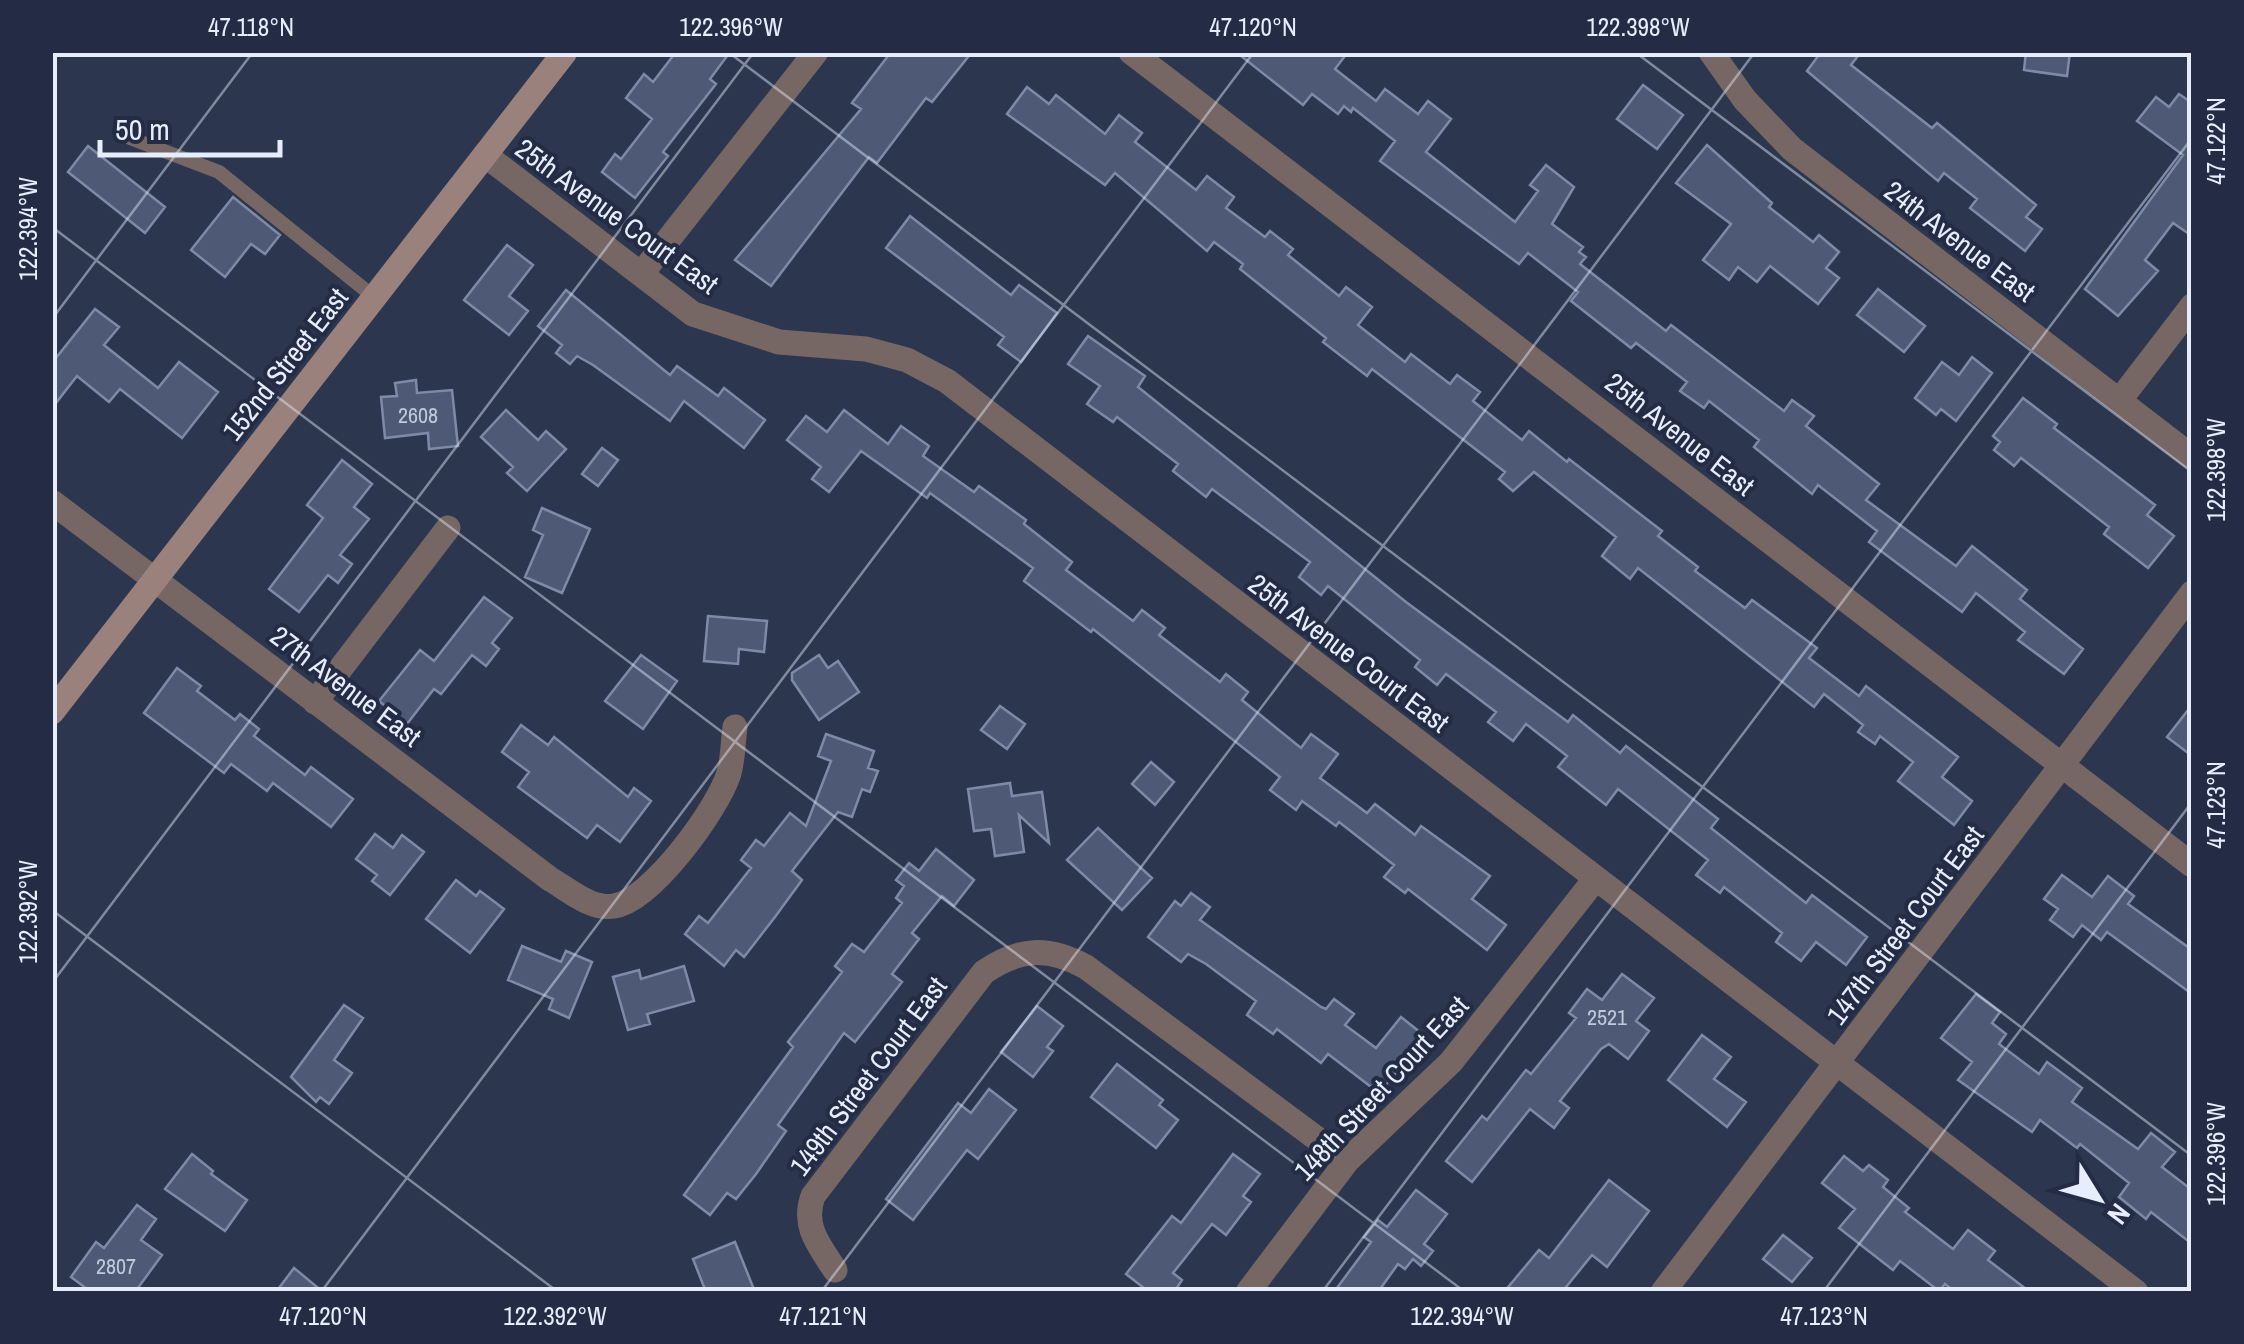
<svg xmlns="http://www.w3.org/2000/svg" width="2244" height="1344" font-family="'Archivo Narrow',sans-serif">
<rect width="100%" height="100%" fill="#2c374f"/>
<!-- building -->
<path fill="#4e5a75" stroke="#7e8aa7" stroke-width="2.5" d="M676,52H730L710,79L716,84L663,152L668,156L635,198L602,172L615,154L621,159L652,119L626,98L644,74L653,82Z
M891,52H972L932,102L926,98L877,163L869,157L771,286L735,260L861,109L852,103Z
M1236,52H1348L1335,69L1376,101L1385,89L1418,114L1428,101L1451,119L1426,152L1515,222L1538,191L1530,185L1546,165L1574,187L1552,224L1583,247L1579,252L1586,257L1580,264L1666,331L1671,325L1784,411L1792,400L1814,416L1806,426L1879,484L1866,500L1956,566L1972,546L2027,590L2020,599L2083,649L2064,674L2018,640L2025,632L1976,593L1962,612L1869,542L1877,531L1818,485L1812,494L1754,447L1759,440L1709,401L1704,408L1680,391L1687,382L1636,343L1631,348L1571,301L1578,292L1528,253L1519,264L1380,161L1395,141L1353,108L1351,112L1344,106L1338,114L1312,94L1303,105Z
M1821,52H1861L1851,65L1932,128L1937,123L2036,205L2026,217L2042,229L2025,251L1970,208L1977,199L1944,173L1938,181L1807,71Z
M2026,52H2070L2067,76L2024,70Z
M1643,85L1683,115L1657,149L1617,119Z
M1027,87L1049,104L1056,95L1105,134L1119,115L1142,133L1135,142L1196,190L1207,176L1234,197L1226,208L1265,237L1270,231L1293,249L1288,255L1339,296L1346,287L1372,307L1358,325L1405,362L1411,354L1450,384L1457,375L1480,392L1473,401L1522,440L1529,431L1567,462L1569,459L1662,531L1658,536L1698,567L1695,571L1745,608L1752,600L1817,648L1809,658L1859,696L1866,686L1958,757L1942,777L1972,801L1954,825L1898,781L1913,762L1880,736L1875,744L1858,732L1863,725L1824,694L1814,707L1638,568L1630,579L1602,556L1616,537L1534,472L1513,491L1499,479L1505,472L1372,369L1367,376L1323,342L1326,338L1240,269L1243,264L1214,242L1207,251L1115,173L1105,185L1007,114Z
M2179,94L2192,103V236L2173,223L2145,260L2158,271L2118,316L2085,289L2183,155L2137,121L2156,97L2169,107Z
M1707,145L1772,203L1769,207L1813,242L1819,235L1839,252L1826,268L1839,278L1818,304L1770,266L1757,282L1738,267L1729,280L1703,260L1731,224L1676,183Z
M88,146L165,207L145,233L68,172Z
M233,197L280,235L265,254L251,244L225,277L191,250Z
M910,216L1011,295L1019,285L1057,313L1021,362L998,345L1004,337L886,248Z
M507,245L533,265L509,296L528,311L509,335L464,300Z
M1878,289L1925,326L1904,352L1857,315Z
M566,290L670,375L677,366L718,396L724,388L765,420L744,448L684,401L670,421L593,365L577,356L570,364L556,353L562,345L538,326Z
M95,309L119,327L104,345L158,388L179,362L218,392L182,438L120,389L109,402L77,376L52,408V363Z
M1088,336L1145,376L1138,387L1406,602L1568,722L1573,715L1620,753L1626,746L1718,819L1711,828L1806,903L1812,895L1867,937L1846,965L1816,942L1801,961L1776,942L1782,933L1724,887L1720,893L1696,875L1708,860L1618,789L1606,805L1558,767L1567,756L1526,724L1513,741L1488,722L1496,712L1446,674L1437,685L1415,667L1420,660L1328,586L1321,595L1299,577L1310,562L1212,489L1206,497L1173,471L1178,464L1117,417L1113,422L1087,404L1100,386L1068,364Z
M1972,357L1992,373L1956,421L1941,409L1936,415L1915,398L1942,362L1959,375Z
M416,380L417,393L452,390L458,446L429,449L428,433L385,438L381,397L397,396L395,383Z
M2023,398L2057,424L2054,428L2155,505L2147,515L2174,536L2148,568L2104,534L2109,527L2021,458L2014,466L1994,450L2000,442L1993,436Z
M506,410L538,440L546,431L566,449L527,491L507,473L513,467L481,437Z
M844,410L888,444L901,426L929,446L923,456L974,492L979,486L1026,520L1024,524L1072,562L1066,570L1133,621L1142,610L1165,628L1159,635L1220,682L1226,674L1248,692L1242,700L1301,748L1311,734L1338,754L1320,778L1367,813L1375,804L1415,835L1421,826L1490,876L1472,899L1506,925L1487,950L1408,889L1405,893L1384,877L1394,865L1339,822L1336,826L1302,801L1296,810L1270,790L1280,777L1093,629L1091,632L1024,581L1033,568L930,493L927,498L861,451L829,492L812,479L821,467L787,440L806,416L827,432Z
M602,448L618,460L598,486L582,474Z
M342,460L372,484L354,507L369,519L340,555L352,564L338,583L328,575L299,612L269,589L323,518L307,505Z
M542,508L590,529L562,593L525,577L543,535L533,530Z
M484,597L512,618L492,643L499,649L486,666L472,655L441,694L434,689L407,724L379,701L420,650L434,661Z
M708,616L767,621L764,652L739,649L738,664L704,661Z
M641,655L677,681L643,729L605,701Z
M819,655L828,668L838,661L859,692L819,720L792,680V673Z
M177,668L201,686L197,691L235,720L240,714L259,729L254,736L305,775L311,767L353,799L331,827L273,783L267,791L231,764L224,773L144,713Z
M2192,705V756L2167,737Z
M1000,706L1025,724L1007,749L981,730Z
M521,725L548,745L554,737L628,797L634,788L651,801L620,842L597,825L587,838L518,787L529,772L502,752Z
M826,734L874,751L868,768L878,771L870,792L862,789L852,817L838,812L792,871L802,880L775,917L744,957L736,950L724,966L685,934L699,916L708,923L751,868L741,860L756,840L764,846L790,813L806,826L831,761L818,756Z
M1151,762L1174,782L1155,805L1132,784Z
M1010,783L1012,796L1042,792L1049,843L1019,815L1024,852L995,856L991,829L974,831L968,789Z
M1098,828L1152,878L1122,910L1067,860Z
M375,834L393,848L402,835L424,852L390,895L372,881L377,875L356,859Z
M936,849L974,880L954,906L942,896L912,933L919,939L892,974L902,982L855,1042L844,1033L778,1125L786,1131L756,1174L736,1199L727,1193L710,1215L684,1195L793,1047L788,1042L842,972L835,966L852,944L864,952L902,903L896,898L904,886L896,880L909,863L919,871Z
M2062,875L2092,897L2108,876L2134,896L2128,904L2192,950V994L2107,932L2101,940L2082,925L2073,937L2050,920L2058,909L2044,899Z
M456,880L476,896L480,891L504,909L470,953L426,919Z
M1191,893L1210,907L1200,920L1321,1007L1326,1009L1334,999L1354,1014L1345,1025L1376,1048L1401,1017L1426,1037L1379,1093L1328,1054L1321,1063L1277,1029L1273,1034L1247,1015L1256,1001L1206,964L1188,954L1181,962L1148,937L1175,901L1181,906Z
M522,946L561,962L566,951L592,962L569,1018L549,1009L553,999L508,980Z
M684,966L694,1001L647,1014L650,1024L628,1030L613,977L639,970L641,979Z
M1622,974L1654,998L1636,1021L1649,1031L1628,1059L1609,1044L1601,1049L1560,1101L1569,1108L1554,1128L1530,1109L1472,1182L1446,1161L1482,1116L1487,1120L1526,1070L1531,1074L1576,1018L1569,1013L1587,989L1602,1000Z
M1976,994L2000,1012L1992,1023L2006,1034L1999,1044L2039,1074L2047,1062L2082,1088L2072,1102L2138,1149L2151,1133L2175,1152L2162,1167L2192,1190V1244L2151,1212L2146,1219L2119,1197L2129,1183L2080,1144L2077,1148L2040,1120L2032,1132L1958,1080L1972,1062L1941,1038Z
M344,1005L363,1018L334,1060L352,1073L329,1104L320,1097L316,1102L291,1077Z
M1037,1006L1063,1026L1047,1047L1053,1051L1033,1077L1001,1052Z
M1702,1035L1731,1057L1714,1079L1746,1102L1727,1127L1668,1080Z
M1117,1064L1163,1100L1159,1105L1178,1120L1156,1148L1091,1097Z
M989,1089L1016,1110L978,1159L967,1150L913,1220L886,1199L958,1103L971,1113Z
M192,1154L213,1171L211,1174L247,1200L225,1231L165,1189Z
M1233,1154L1260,1174L1243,1196L1251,1202L1226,1235L1212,1224L1173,1273L1182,1280L1174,1292H1149L1126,1274L1172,1216L1181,1223Z
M1844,1156L1863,1171L1869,1165L1888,1180L1883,1187L1909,1208L1905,1212L1953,1249L1968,1230L1995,1251L1988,1260L2030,1292H1955L1945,1284L1939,1291L1900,1261L1893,1270L1839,1228L1855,1209L1822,1183Z
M1609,1180L1649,1211L1607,1267L1592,1255L1562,1292H1504L1539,1250L1549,1258Z
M1416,1190L1447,1214L1424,1244L1433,1251L1421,1266L1413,1259L1405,1269L1398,1264L1378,1292H1334L1371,1242L1364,1237L1378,1220L1387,1227Z
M137,1205L156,1219L141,1240L162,1255L135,1292H91L71,1277L96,1242L104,1248Z
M1783,1235L1812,1258L1792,1282L1763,1259Z
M735,1242L755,1292H706L693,1259Z
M294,1268L323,1292H276Z"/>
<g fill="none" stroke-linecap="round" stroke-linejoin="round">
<!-- service -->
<path stroke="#776764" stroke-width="14" d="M130,138L219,172L374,297"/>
<!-- minor -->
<path stroke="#776764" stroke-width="25" d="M1131,52L2192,865
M1711,52L1745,100L1792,149L2192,457
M485,155L693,314L779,342L866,349L907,360L947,381L2136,1292
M642,273L816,52
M2119,401L2192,306
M52,502L550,879C569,890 591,910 614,906C651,901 718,809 729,773C733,759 733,742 735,727
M315,702L448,528
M835,1270C819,1245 802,1226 813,1196L984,972C1019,948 1048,946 1086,967L1347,1161
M1248,1292L1347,1161L1451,1062L1596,878
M1663,1292L2192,593"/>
<!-- secondary -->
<path stroke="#9a817c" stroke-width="25" d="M52,712L565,52"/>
</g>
<!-- ticks -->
<path fill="none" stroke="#e6edfd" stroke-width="2.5" stroke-opacity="0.45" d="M728,52L2192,1156M1635,52L2192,472M52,227L1465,1292M52,319L253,52M52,910L558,1292M52,983L754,52M321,1292L1254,52M821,1292L1755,52M1322,1292L2192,138M1823,1292L2192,802"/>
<g text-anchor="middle" stroke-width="8" stroke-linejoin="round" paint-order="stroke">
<!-- number labels -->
<g font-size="22" fill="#c0c8db">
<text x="418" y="423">2608</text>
<text x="1607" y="1025">2521</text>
<text x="116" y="1274">2807</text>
</g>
<!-- street labels -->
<g font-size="28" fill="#e6edfd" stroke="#232c44">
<text transform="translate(617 216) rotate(36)" y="10">25th Avenue Court East</text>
<text transform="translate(1960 241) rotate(37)" y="10">24th Avenue East</text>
<text transform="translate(285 364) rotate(-52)" y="10">152nd Street East</text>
<text transform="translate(1680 434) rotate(38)" y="10">25th Avenue East</text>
<text transform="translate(1349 653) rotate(37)" y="10">25th Avenue Court East</text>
<text transform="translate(346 686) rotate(37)" y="10">27th Avenue East</text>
<text transform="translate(1905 925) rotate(-53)" y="10">147th Street Court East</text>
<text transform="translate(868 1076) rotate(-53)" y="10">149th Street Court East</text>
<text transform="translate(1381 1088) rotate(-47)" y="10">148th Street Court East</text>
</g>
</g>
<!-- border -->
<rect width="2244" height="1344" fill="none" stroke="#232c44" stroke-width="110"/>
<!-- north arrow -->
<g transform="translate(2099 1199) rotate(127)" stroke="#232c44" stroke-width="8" paint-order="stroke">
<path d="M0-8L18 38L0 25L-18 38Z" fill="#e6edfd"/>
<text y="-15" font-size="28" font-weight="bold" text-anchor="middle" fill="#e6edfd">N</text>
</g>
<!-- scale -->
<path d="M100 140v15h180v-15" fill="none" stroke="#e6edfd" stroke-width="5"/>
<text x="115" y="140" font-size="30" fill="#e6edfd" stroke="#232c44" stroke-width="8" paint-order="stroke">50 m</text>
<rect x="55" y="55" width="2134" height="1234" fill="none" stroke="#e6edfd" stroke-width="4"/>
<g font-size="25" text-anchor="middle" fill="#e6edfd">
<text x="251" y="36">47.118°N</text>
<text x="731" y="36">122.396°W</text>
<text x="1253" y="36">47.120°N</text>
<text x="1638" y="36">122.398°W</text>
<text transform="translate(2216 141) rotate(-90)" y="9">47.122°N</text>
<text transform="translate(28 229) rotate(-90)" y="9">122.394°W</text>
<text transform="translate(2216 470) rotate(-90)" y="9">122.398°W</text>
<text transform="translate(2216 805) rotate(-90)" y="9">47.123°N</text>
<text transform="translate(28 912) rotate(-90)" y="9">122.392°W</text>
<text transform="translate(2216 1154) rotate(-90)" y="9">122.396°W</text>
<text x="323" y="1325">47.120°N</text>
<text x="555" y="1325">122.392°W</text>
<text x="823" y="1325">47.121°N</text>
<text x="1462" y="1325">122.394°W</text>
<text x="1824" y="1325">47.123°N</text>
</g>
</svg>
